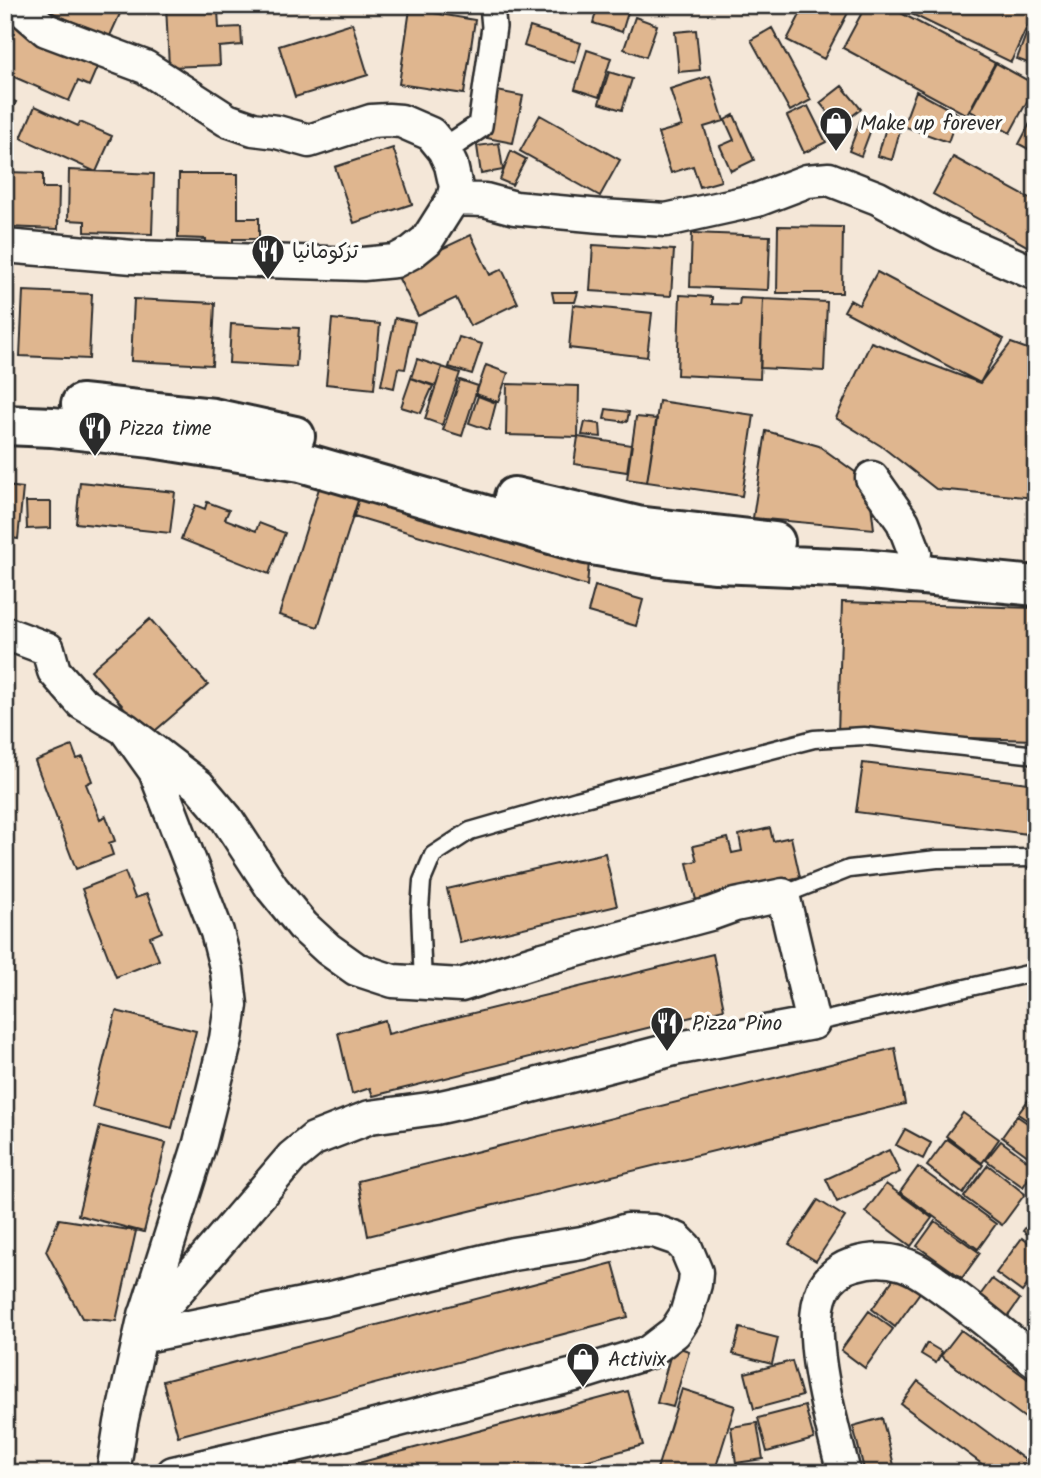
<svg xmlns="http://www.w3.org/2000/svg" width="1041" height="1478" font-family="Kalam,'Playpen Sans Arabic',sans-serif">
<rect width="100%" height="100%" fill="#f4e7d8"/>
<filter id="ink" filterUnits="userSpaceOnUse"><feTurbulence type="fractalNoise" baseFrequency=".0143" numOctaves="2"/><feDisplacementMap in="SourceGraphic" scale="14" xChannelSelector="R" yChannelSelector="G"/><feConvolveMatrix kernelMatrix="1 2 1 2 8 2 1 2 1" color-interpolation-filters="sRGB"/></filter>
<g filter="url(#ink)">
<!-- building -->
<path fill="#dfb68f" stroke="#2b2b2b" stroke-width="2" d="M35,5H124L109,38Z
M166,5H208V11L218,10L219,28L241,27L242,45L219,47L220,65L169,67Z
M598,5H616L629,9L622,32L593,23Z
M805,5H852L824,59L787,40Z
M866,5H886L995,63L967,115L843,48Z
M893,5H1025L1035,9L1011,62Z
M410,9L475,20L464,94L399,84Z
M635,17L657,25L646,57L624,49Z
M8,18L101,58L89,86L78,81L69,101L5,73V24Z
M1031,21L1036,23V66L1017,59Z
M352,23L368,75L295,97L279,46Z
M530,27L581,43L575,63L524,46Z
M772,28L811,100L790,111L751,40Z
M696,30L700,70L679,72L675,32Z
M587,50L611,58L599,97L575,89Z
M996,63L1036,85L1010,133L970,111Z
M609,72L632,79L622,110L599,103Z
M710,76L724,121L704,127L721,181L700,187L693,166L671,173L658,133L682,126L670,89Z
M842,86L861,109L839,126L820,103Z
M497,91L523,96L513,143L487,138Z
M916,91L958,114L948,142L903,126Z
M5,97L16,102L5,122Z
M35,106L78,126L80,122L112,136L96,172L21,138Z
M808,106L826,142L804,153L787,116Z
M1036,112V153L1019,144Z
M540,115L620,160L600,196L520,151Z
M734,115L754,160L731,171L720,146L734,140L725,120Z
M861,119L873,124L861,156L849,151Z
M888,120L902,123L892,160L878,156Z
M499,143L503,170L481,174L477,146Z
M393,148L412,204L354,223L335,167Z
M511,151L526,159L512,185L500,180Z
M953,157L1036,202V251L933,194Z
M69,170L154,174L152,234L85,232V221L68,220Z
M5,172L43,173V188H59L58,229L5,227Z
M179,174H238V218H259V239H233V243H206V239L178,238Z
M778,226L843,227L842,293H777Z
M692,233L770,236L768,290L690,287Z
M471,235L490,275L502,269L518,303L470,326L456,298L418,316L395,271Z
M593,245L674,250L671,296L590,291Z
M877,272L1004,339L980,383L844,311L850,300L859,305Z
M23,291L92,294L89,359L20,356Z
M552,292H578L575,302H554Z
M680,295L712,297V304L739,305L740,298L763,299L760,379L677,375Z
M134,299L215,303L212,365L131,361Z
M763,299L827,302L824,371L760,368Z
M573,305L652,313L647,357L569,348Z
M395,318L415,322L405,369L398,368L394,388L381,385Z
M332,319L380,324L374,389L326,384Z
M231,324L299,328L296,367L229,363Z
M459,337L482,344L472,374L449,367Z
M871,342L980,383L1011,343L1036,352V498L936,489L881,446L836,418Z
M417,359L442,367L436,386L411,378Z
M486,365L508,373L498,402L476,394Z
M442,367L460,373L442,425L425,419Z
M411,378L433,386L421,413L401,407Z
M460,380L478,386L462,436L443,430Z
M507,384L579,386L578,437L506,435Z
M478,396L496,403L489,430L469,423Z
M659,401L754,415L742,496L647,482Z
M606,409L629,412L627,422L604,419Z
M636,417L657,419L647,482L627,479Z
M585,422L600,424L601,437L582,435Z
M766,431L819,446L855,472L870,496L874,529L753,518Z
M578,437L631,445L627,472L574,464Z
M80,482L175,492L170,533L76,523Z
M321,482L360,494L318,627L279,615Z
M5,486L23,488L18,539L5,537Z
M360,494L589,562L587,586L354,516Z
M26,502H51V528L27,529Z
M207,502L229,510L225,519L256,531L259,523L285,533L269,574L181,539L195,505L205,509Z
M595,586L643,600L636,626L588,612Z
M842,602L1036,608V740L838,734Z
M150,619L208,685L149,736L91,670Z
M72,746L77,759L83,757L92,781L86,784L100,819L106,816L115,841L109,843L113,855L76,869L35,761Z
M863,763L1036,784V835L856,812Z
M770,828L773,841L791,837L800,877L696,900L687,863L697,861L693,846L728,838L732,853L742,851L739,835Z
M605,853L617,906L460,943L447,889Z
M125,872L135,898L147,894L162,932L150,937L159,960L116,977L82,889Z
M713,954L724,1009L373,1096L370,1088L352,1094L338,1033L385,1020L388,1034Z
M116,1011L196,1031L172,1128L92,1107Z
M895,1048L905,1104L368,1236L358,1181Z
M1032,1095L1036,1098V1126L1018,1114Z
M963,1113L999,1139L982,1163L946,1136Z
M1017,1116L1036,1129V1162L1002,1137Z
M100,1126L166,1143L144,1232L78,1215Z
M905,1129L931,1143L923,1159L896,1145Z
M947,1139L983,1165L963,1194L927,1166Z
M1001,1141L1036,1167L1023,1187L986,1160Z
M889,1150L900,1172L837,1202L826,1179Z
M988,1165L1025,1194L1002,1225L964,1197Z
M918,1167L996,1224L978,1249L900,1192Z
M886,1184L932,1218L911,1246L865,1212Z
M5,1192L14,1194L5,1218Z
M818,1200L845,1217L816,1261L789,1244Z
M1036,1214V1240L1023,1231Z
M59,1219L136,1231L116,1321L82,1318L46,1251Z
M935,1221L980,1253L962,1278L917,1246Z
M1022,1238L1036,1248V1273L1022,1292L996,1273Z
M613,1263L628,1317L178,1436L163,1381Z
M902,1267L926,1284L895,1327L872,1309Z
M992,1279L1020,1299L1006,1319L978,1298Z
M869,1311L893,1329L865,1368L841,1350Z
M740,1328L778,1338L772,1364L733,1354Z
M961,1330L1036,1385V1426L941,1356Z
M927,1343L942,1352L936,1363L921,1354Z
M673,1346L689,1351L673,1407L657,1403Z
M792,1361L802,1396L754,1409L745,1373Z
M918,1381L1036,1468V1473H994L901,1404Z
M682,1389L735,1406L714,1473L656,1472Z
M628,1391L643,1445L541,1473H321Z
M805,1406L814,1439L767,1452L758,1418Z
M882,1418L896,1473H865L853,1426Z
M757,1423L763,1459L736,1463L731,1427Z
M817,1466L819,1473H790Z"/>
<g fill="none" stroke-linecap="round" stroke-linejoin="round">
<defs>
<path id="service" d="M783,895L849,869L937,859L1036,858
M423,984L420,910L422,881L433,855L470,831L577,800L814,739L864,736L1036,755
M813,1023L1036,972"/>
<path id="pedestrian" d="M444,150L480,126L494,27L492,5"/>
<path id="minor" d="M453,199L485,200L515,208L601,216L666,220L757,200L807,181L829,179L878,198L942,233L1036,274
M5,246L133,257L363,264L395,261L412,252L427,240L453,199L456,187L451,165L444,150L431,134L401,121L388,120L371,121L309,141L277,132L253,129L227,120L145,67L46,30L17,5
M872,478L903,522L915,553
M5,633L48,649L54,671L82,703L125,729L155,771L217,932L227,971L231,1005L226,1039L200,1143L143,1323L121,1423L113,1473
M125,729L199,786L227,819L272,888L303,926L328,949L356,969L393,981L461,985L543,959L710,914L735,905L783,895L813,1023L674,1049L504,1093L436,1108L370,1117L314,1139L292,1157L171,1298L145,1315
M140,1337L327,1299L513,1254L582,1243L627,1230L654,1231L677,1239L686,1248L696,1272L695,1284L686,1315L675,1332L649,1352L582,1373L336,1436L173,1473
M844,1473C833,1429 804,1331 823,1290C829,1277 842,1267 855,1264C871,1259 887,1259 903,1264C916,1268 928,1277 939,1285C973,1309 1004,1336 1036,1361"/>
<path id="secondary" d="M81,404L213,418L295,436
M5,425L52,427L152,438L301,462L586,544L668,558L716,563L861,569L1036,586
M514,497L637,526L775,542"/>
</defs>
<!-- service casing -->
<use href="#service" stroke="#2b2b2b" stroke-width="21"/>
<!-- pedestrian casing -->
<use href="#pedestrian" stroke="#2b2b2b" stroke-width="28"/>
<!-- minor casing -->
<use href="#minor" stroke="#2b2b2b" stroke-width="37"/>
<!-- secondary casing -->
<use href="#secondary" stroke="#2b2b2b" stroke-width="44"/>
<!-- service -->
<use href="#service" stroke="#fdfcf7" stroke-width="16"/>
<!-- pedestrian -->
<use href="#pedestrian" stroke="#fdfcf7" stroke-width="23"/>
<!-- minor -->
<use href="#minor" stroke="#fdfcf7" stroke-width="32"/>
<!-- secondary -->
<use href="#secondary" stroke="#fdfcf7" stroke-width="38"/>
</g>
</g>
<!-- icons -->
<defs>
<symbol id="shop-pin" viewBox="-11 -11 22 30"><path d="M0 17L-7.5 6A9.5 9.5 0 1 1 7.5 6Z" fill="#2b2b2b" stroke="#fdfcf7"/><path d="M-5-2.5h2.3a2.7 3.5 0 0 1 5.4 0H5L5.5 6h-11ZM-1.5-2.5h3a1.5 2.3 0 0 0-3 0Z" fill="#fff"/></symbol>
<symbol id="restaurant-pin" viewBox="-11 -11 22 30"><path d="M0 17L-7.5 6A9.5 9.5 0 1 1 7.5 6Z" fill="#2b2b2b" stroke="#fdfcf7"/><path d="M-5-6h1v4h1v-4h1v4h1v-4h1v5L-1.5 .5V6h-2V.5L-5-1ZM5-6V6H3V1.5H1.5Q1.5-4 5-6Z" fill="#fff"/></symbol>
</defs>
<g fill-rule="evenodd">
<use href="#shop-pin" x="817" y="104" width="38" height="52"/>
<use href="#restaurant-pin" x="249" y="232" width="38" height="52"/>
<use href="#restaurant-pin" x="76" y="409" width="38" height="52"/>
<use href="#restaurant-pin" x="648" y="1004" width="38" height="52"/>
<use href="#shop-pin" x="564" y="1340" width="38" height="52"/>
</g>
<g text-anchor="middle" stroke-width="7" stroke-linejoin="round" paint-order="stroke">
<!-- poi labels -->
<g font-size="21" fill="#2b2b2b" stroke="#fdfcf7" text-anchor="start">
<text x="860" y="130">Make up forever</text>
<text x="292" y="258">تركومانيا</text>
<text x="119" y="435">Pizza time</text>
<text x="692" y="1030">Pizza Pino</text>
<text x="608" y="1366">Activix</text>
</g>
</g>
<!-- margin -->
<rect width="1041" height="1478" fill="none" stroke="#fdfcf7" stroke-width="28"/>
<rect x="14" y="14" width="1013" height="1450" fill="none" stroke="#2b2b2b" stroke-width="2.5" filter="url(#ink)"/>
</svg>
